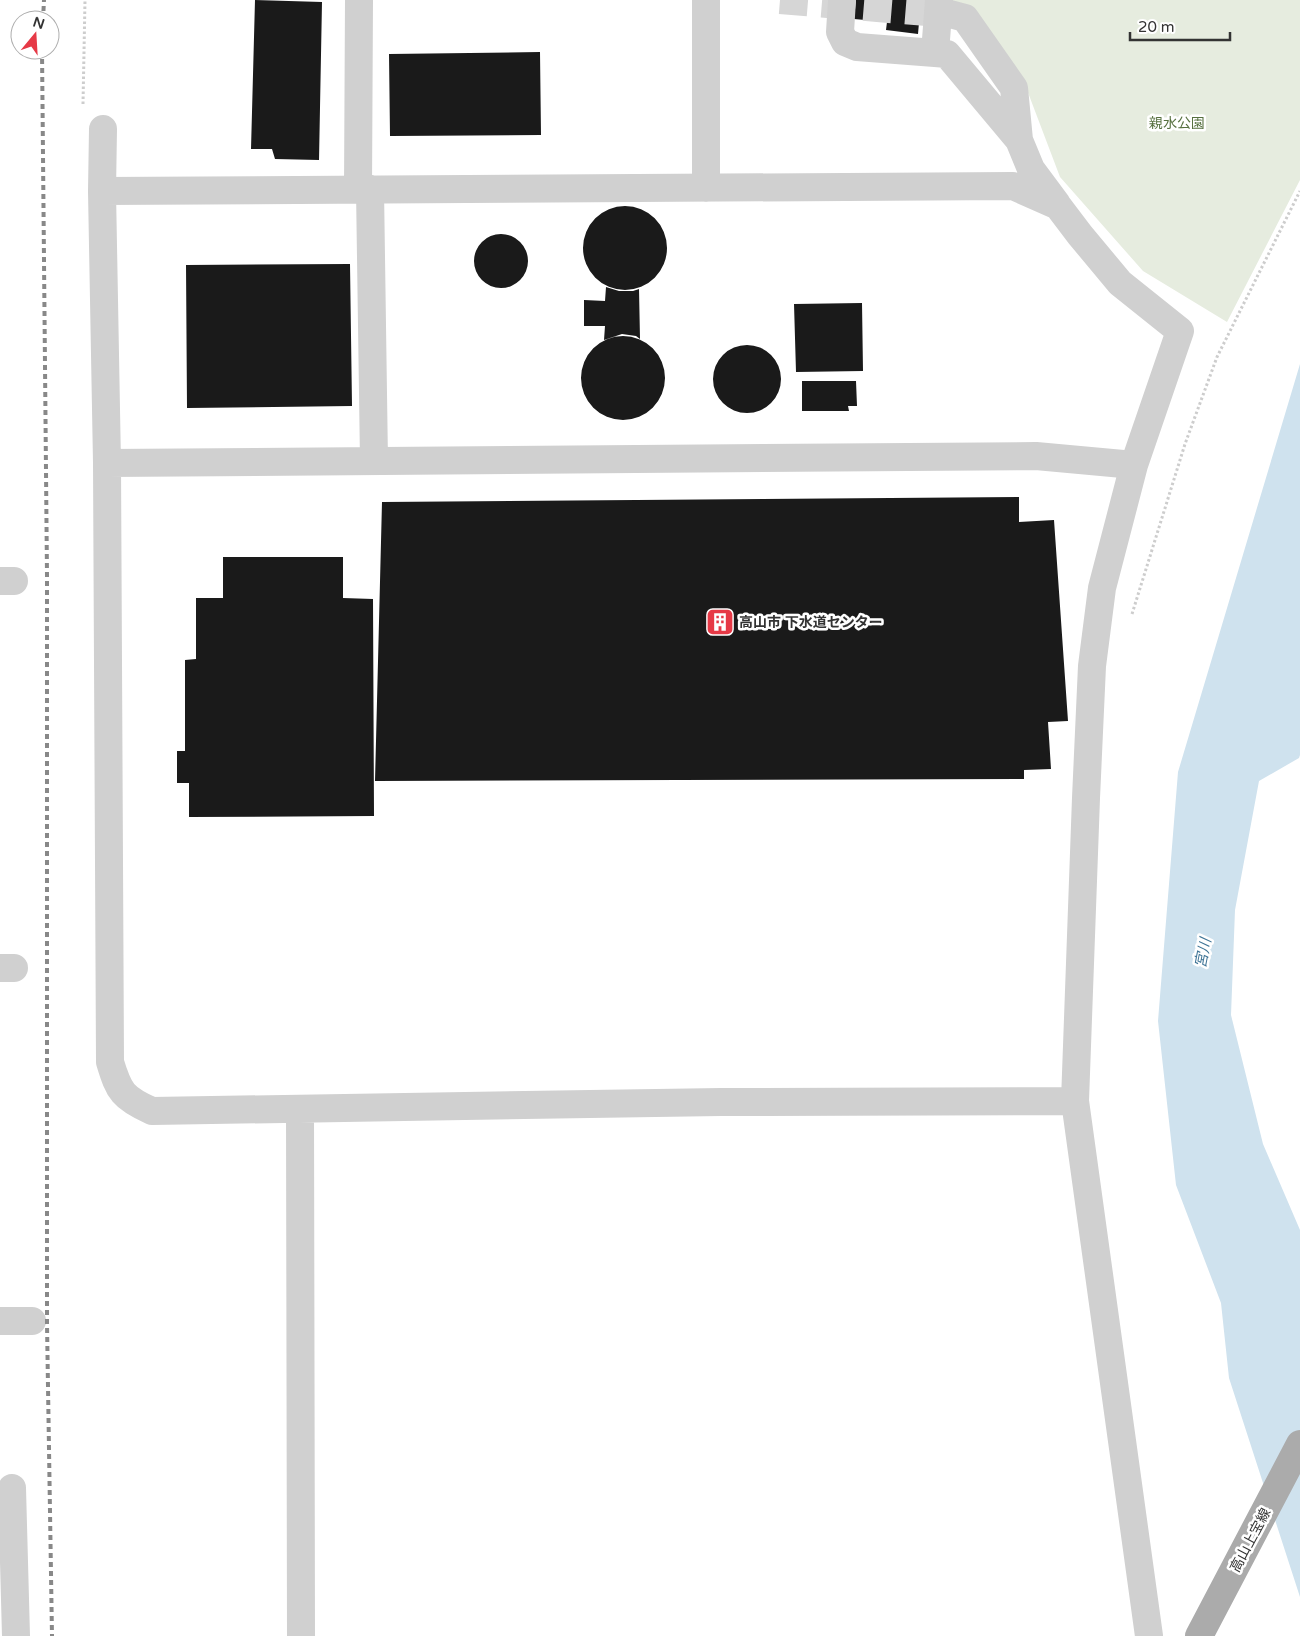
<svg xmlns="http://www.w3.org/2000/svg" width="1300" height="1636" font-family="'Varela Round','Noto Sans JP',sans-serif">
<rect width="100%" height="100%" fill="#fff"/>
<!-- green -->
<path fill="#e6ecdf" d="M952,0H1300V180L1227,322L1143,271L1060,177L1024,82Z"/>
<!-- water -->
<path fill="#cfe2ee" d="M1300,364V755L1299,758L1259,781L1235,910L1231,1015L1263,1144L1300,1230V1597L1229,1378L1221,1303L1176,1185L1158,1021L1178,772Z"/>
<!-- building -->
<path fill="#1a1a1a" d="M255,0L322,2L319,160L275,159L272,149H251Z
M856,0H921L918,34L886,30L887,22L854,19Z
M540,52L541,135L390,136L389,54Z
M583 248a42 42 0 1 1 84 0a42 42 0 1 1-84 0Z
M474 261a27 27 0 1 1 54 0a27 27 0 1 1-54 0Z
M350,264L352,406L187,408L186,265Z
M606,287L619,291H633L639,289L640,339L636,336L622,334L604,340L605,326H584V300L605,301Z
M862,303L863,371L796,372L794,304Z
M581 378a42 42 0 1 1 84 0a42 42 0 1 1-84 0Z
M713 379a34 34 0 1 1 68 0a34 34 0 1 1-68 0Z
M802,381H856L857,406H848L849,411H802Z
M1019,497V522L1054,520L1068,721L1048,722L1051,769L1024,770V779L375,781L382,502Z
M223,557H343V598L373,599L374,816L189,817V783H177V751H185V660L196,659V598H223Z"/>
<g fill="none" stroke-linecap="round" stroke-linejoin="round">
<!-- minor-tunnel -->
<path stroke="#d6d6d6" stroke-width="28" stroke-dasharray="28 14" stroke-linecap="butt" d="M780,0L950,14"/>
<!-- path -->
<path stroke="#cdcdcd" stroke-width="3" stroke-dasharray="2.5 2.5" stroke-linecap="butt" d="M83,104L85,0
M1132,614L1185,444L1217,357L1300,191"/>
<!-- minor -->
<path stroke="#d0d0d0" stroke-width="28" d="M706,0V188
M842,0L840,32L845,42L857,47L935,53
M939,0L935,53L947,54L1019,140L1031,169L1057,204
M950,14L965,18L1014,88L1019,140
M358,189L359,0
M370,189L374,461
M102,191L103,129
M107,463L1036,456L1134,465
M0,581H14
M0,968H14
M1075,1101L721,1102L152,1111C123,1098 119,1092 110,1062L107,463L102,191L1013,186L1058,206L1080,235L1120,283L1180,331L1134,465L1102,588L1092,666L1086,798L1075,1101L1149,1636
M300,1109L301,1636
M0,1321H32
M12,1488L16,1636"/>
<!-- major -->
<path stroke="#ababab" stroke-width="28" d="M1199,1636L1300,1444"/>
<!-- rail -->
<path stroke="#888" stroke-width="4" stroke-dasharray="5 4" stroke-linecap="butt" d="M43,20L44,0
M42,50L47,576V1324L52,1636"/>
</g>
<!-- icons -->
<defs>
<symbol id="building-square" viewBox="-11 -11 22 22"><rect x="-9" y="-9" width="18" height="18" rx="4" fill="#e63946" stroke="#fff"/><path d="M-4-6H4V6H1V3H-1V6H-4ZM-2.5-4.3h1.7v1.8h-1.7ZM.8-4.3h1.7v1.8H.8ZM-2.5-1h1.7V.8h-1.7ZM.8-1h1.7V.8H.8Z" fill="#fff"/></symbol>
</defs>
<g fill-rule="evenodd">
<use href="#building-square" x="704" y="606" width="32" height="32"/>
</g>
<g text-anchor="middle" stroke-width="5" stroke-linejoin="round" paint-order="stroke">
<!-- park labels -->
<g font-size="14" fill="#56703f" stroke="#fff">
<text x="1177" y="128">親水公園</text>
</g>
<!-- poi labels -->
<g font-size="14" font-weight="bold" fill="#333" stroke="#fff" text-anchor="start">
<text x="739" y="627">高山市 下水道センター</text>
</g>
<!-- street labels -->
<g font-size="14" fill="#333" stroke="#fff">
<text transform="translate(1250 1540) rotate(-62)" y="5">高山上宝線</text>
</g>
<!-- water labels -->
<g font-size="15" font-style="italic" fill="#3f7597" stroke="#fff">
<text transform="translate(1203 953) rotate(-79)" y="5">宮川</text>
</g>
</g>
<!-- north arrow -->
<g transform="translate(35 35) rotate(18)"><circle r="24" fill="#ffffff" stroke="#adadad"/>
<path d="M0-4L9 19L0 12L-9 19Z" fill="#e63946"/>
<text y="-8" font-size="14" font-weight="bold" text-anchor="middle" fill="#333333">N</text>
</g>
<!-- scale -->
<path d="M1130 32v8h100v-8" fill="none" stroke="#333333" stroke-width="2.5"/>
<text x="1138" y="32" font-size="15" fill="#333333" stroke="#ffffff" stroke-width="4" paint-order="stroke">20 m</text>
</svg>
